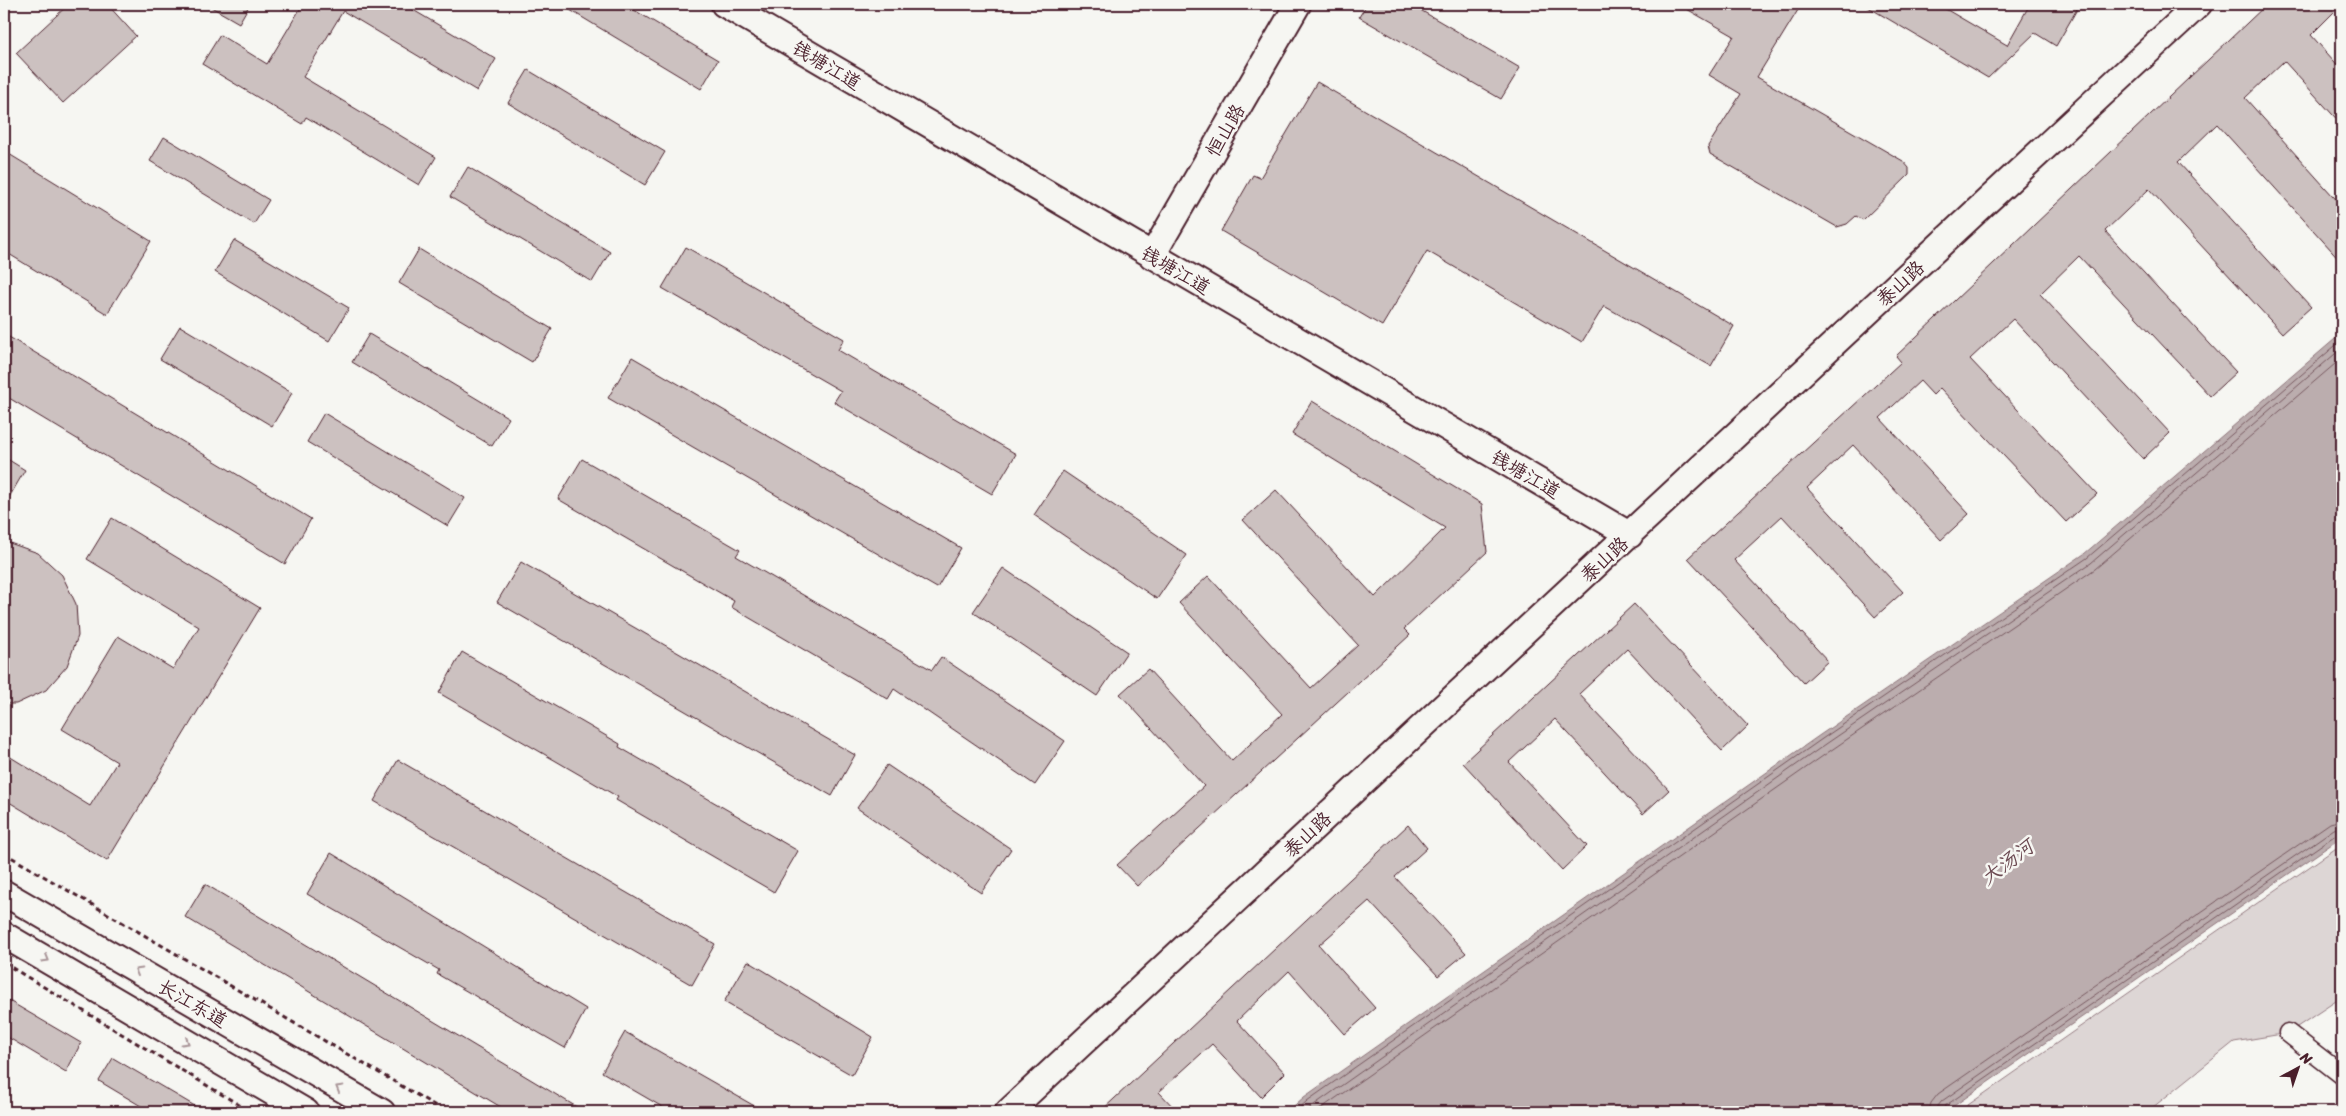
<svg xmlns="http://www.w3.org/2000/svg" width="2346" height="1116" font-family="Sriracha,'LXGW WenKai TC',sans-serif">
<rect width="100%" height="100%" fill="#f6f6f2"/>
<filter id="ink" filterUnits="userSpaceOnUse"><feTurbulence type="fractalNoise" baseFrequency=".02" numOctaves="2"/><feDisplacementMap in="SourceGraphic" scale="10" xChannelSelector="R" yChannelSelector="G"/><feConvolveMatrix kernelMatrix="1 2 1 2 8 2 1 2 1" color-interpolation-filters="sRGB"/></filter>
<g filter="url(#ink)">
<!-- green -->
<path fill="#ddd6d5" stroke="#947a80" d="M2342,844V997L2288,1033L2234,1042L2147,1112H1958Z"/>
<!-- water -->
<path fill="#bbadae" stroke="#8e747a" d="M2342,333V837L1945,1112H1287L1304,1097L1820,735L2084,554Z"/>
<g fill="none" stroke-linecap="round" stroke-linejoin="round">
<!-- shore -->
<path stroke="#77585f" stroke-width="1" d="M1295,1112L1307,1101L1822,739L2087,558L2342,340
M1304,1112L1826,744L2091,563L2342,348
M1316,1112L1830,751L2095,569L2342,358
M1929,1112L1931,1103L1938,1094L2330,823L2342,820
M1937,1112L1938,1106L1942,1101L2334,829L2342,827
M1943,1112L1945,1106L2337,834L2342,833"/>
</g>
<!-- building -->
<path fill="#ccc1c0" stroke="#4a1f2b" d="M69,4H107L136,36L63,103L16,53Z
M206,4H250L239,23Z
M303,4H403L496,59L477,91L343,11L303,77L436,157L419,185L306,117L302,124L202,64L220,35L267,64Z
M560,4H624L718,60L701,89Z
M1367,4H1410L1520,68L1501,99L1359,17Z
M1678,4H1786L1798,10L1757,77L1903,161L1909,168V175L1863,220L1856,216L1847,224L1837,227L1710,154L1708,146L1741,94L1709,75L1734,36Z
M1863,4H1937L2007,45L2030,4H2080L2056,46L2035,33L1988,78Z
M2267,4H2342L2311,35L2342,70V125L2284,61L2245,98L2342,206V262L2217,124L2178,162L2311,307L2282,333L2149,189L2105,231L2236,372L2210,396L2079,256L2040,294L2170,433L2143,459L2013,319L1970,359L2097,494L2066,522L1940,388L1933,395L1920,381L1880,418L1969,514L1941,540L1853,445L1807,488L1903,592L1875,617L1782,516L1734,560L1828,661L1804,683L1688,558L1901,362L1896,356Z
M528,70L665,152L645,185L508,103Z
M1317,82L1734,326L1711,366L1604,306L1582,342L1427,251L1382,326L1221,231L1253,175L1260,178Z
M164,137L269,200L254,224L150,161Z
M4,151L151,241L107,314L4,251Z
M468,167L610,252L592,282L450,197Z
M234,240L349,308L329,341L215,272Z
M686,247L844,339L838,350L1016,454L992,494L834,402L841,391L662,288Z
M419,249L552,329L532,362L399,283Z
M180,326L292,393L272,426L160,359Z
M4,334L311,519L285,564L4,395Z
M369,334L509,418L492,446L352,362Z
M632,357L961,548L937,588L608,398Z
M1312,401L1482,504L1487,552L1404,629L1410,635L1137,886L1117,865L1204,786L1120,694L1148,669L1232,761L1282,714L1179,603L1208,576L1311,688L1358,645L1243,520L1276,490L1375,597L1445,528L1292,434Z
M324,413L465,498L448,526L307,442Z
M4,457L25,470L4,506Z
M582,459L740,550L736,556L932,670L941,657L1065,741L1035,785L894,689L888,699L731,607L734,601L558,499Z
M1063,471L1187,555L1157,599L1034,515Z
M112,518L260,608L107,861L4,799V753L90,806L117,762L62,729L118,636L173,669L199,627L87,559Z
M4,541L38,553L62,575L76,604L78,636L67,666L46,690L16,704H4Z
M521,562L855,755L832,796L497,602Z
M1003,568L1127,652L1097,696L973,612Z
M1634,604L1748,726L1722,751L1627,649L1579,694L1669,790L1643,814L1555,719L1509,762L1587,846L1562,870L1463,763Z
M462,652L620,744L619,747L798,851L774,892L616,800L618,797L439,693Z
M398,760L715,944L692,985L374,801Z
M887,765L1011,849L981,893L857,808Z
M1408,825L1427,848L1395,877L1466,953L1438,976L1369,901L1319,945L1375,1008L1345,1034L1289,971L1237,1021L1285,1073L1261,1097L1212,1044L1159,1092L1178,1112H1100Z
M331,853L586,1009L565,1048L437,974L439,970L307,894Z
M205,884L585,1112H509L185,917Z
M748,961L873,1037L852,1075L724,1002Z
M4,998L81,1043L66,1072L4,1035Z
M625,1032L765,1112H671L602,1072Z
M113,1058L205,1112H151L99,1081Z"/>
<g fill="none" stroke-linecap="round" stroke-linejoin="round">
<defs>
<path id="street" d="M2288,1033L2342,1075"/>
<path id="secondary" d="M724,4L1630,535
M1152,256L1298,4
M4,893L382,1112
M4,935L306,1112
M1008,1112L2199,4"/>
</defs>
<!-- street casing -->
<use href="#street" stroke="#4a1f2b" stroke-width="21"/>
<!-- secondary casing -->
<use href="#secondary" stroke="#4a1f2b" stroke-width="29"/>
<!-- path -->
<path stroke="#4a1f2b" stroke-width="3" stroke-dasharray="5 4" stroke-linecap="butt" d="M4,853L446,1112
M4,963L251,1112"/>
<!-- street -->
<use href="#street" stroke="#f6f6f2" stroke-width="18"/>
<!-- secondary -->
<use href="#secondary" stroke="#f6f6f2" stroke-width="25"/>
</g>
<!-- one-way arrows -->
<defs><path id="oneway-chevron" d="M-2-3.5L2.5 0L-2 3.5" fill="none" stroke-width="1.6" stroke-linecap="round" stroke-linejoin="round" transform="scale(1.25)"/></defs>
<g stroke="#a99598">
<use href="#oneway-chevron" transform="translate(46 959) rotate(30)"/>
<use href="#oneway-chevron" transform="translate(138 971) rotate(-150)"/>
<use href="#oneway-chevron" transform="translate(186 1042) rotate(30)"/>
<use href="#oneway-chevron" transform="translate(339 1088) rotate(-150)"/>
</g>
</g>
<g text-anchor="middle" stroke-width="5" stroke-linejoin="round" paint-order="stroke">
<!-- street labels -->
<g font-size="19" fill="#4a1f2b" stroke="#f6f6f2">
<text transform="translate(827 65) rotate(31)" y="7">钱塘江道</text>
<text transform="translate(1225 130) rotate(-60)" y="7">恒山路</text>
<text transform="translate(1176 270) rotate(30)" y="7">钱塘江道</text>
<text transform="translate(1900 283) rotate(-43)" y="7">泰山路</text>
<text transform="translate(1526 474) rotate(30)" y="7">钱塘江道</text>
<text transform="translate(1604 559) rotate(-43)" y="7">泰山路</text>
<text transform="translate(1307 834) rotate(-43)" y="7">泰山路</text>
<text transform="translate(193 1003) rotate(30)" y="7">长江东道</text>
</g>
<!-- water labels -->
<g font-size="20" font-style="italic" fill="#6c4a52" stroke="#f6f6f2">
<text transform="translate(2007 862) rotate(-37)" y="7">大汤河</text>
</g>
</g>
<!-- margin -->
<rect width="2346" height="1116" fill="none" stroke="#f6f6f2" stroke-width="20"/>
<rect x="10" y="10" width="2326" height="1096" fill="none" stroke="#4a1f2b" stroke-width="2" filter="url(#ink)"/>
<!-- north arrow -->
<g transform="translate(2298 1068) rotate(40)" stroke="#f6f6f2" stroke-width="4" paint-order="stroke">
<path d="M0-4L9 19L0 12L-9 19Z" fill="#4a1f2b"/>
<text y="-8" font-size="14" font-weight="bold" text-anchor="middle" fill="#4a1f2b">N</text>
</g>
</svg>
